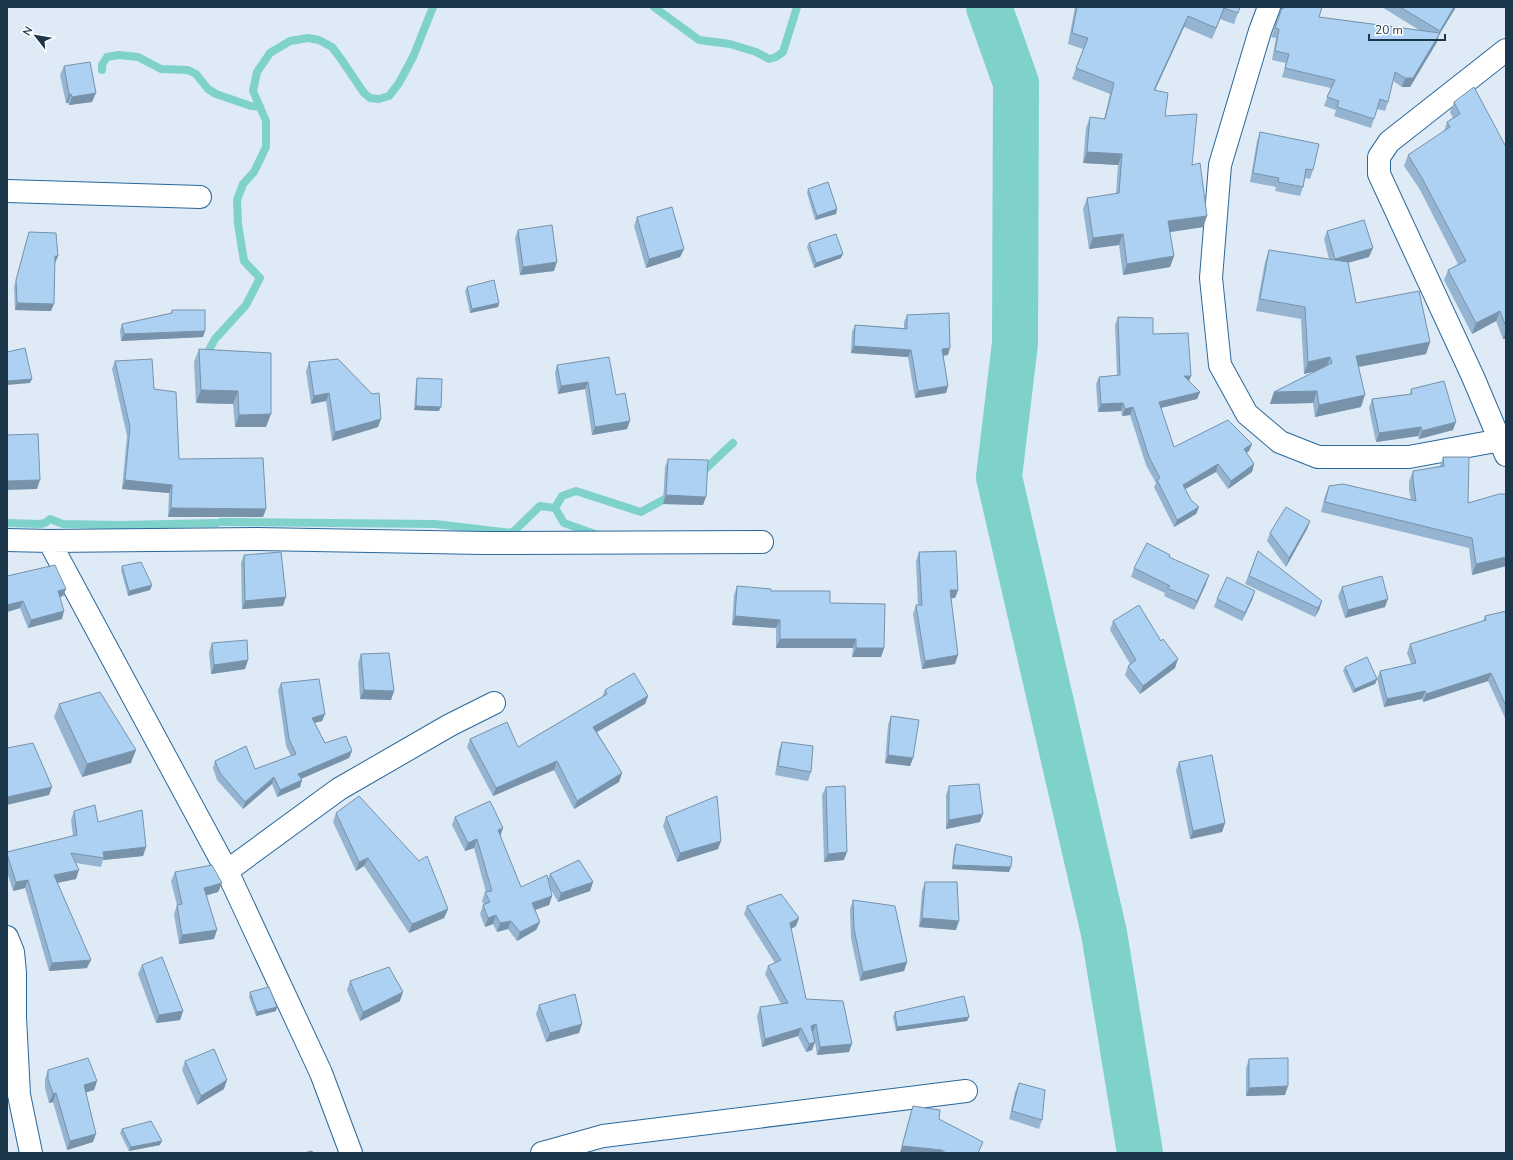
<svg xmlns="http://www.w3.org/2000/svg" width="1513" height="1160" font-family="'Nunito Sans',sans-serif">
<rect width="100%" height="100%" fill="#deeaf6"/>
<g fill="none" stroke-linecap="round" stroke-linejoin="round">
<!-- stream -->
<path stroke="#7fd2c9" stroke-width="8" d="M654,7L699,40L730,44L756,52L769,59L776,57L783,52L797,7
M102,70V65L107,57L119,55L138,57L161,69L188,70L196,74L208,89L216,94L251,106L260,107
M204,359L215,339L246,305L260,278L244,261L238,224L237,200L243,184L254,172L266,147V121L253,91L257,72L270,53L290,41L308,38L319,40L332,47L341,59L364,93L370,98L379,99L389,96L399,83L413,57L433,7
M700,474L733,443
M555,508L562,496L576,491L641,512L672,495
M555,508L564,523L595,534
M221,522L435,524L512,533L540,506L555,508
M7,523L40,524L45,523L50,519L63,524L119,525L217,523"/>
<!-- river -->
<path stroke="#7fd2c9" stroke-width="46" d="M989,7L1016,83L1015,343L999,477L1104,933L1140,1153"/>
<defs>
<path id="minor" d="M1269,7L1260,31L1220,165L1211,278L1220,365L1247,414L1280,442L1318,457H1409L1501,440
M1506,50L1389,142L1379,157V174L1473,377L1506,455
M7,191L200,197
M7,540L49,541L257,539L484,543L762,542
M49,541L227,871L321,1073L351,1153
M227,871L339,789L450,725L494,703
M7,937L13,952L15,973V1017L19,1095L31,1153
M542,1153L603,1136L966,1091"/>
</defs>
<!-- minor casing -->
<use href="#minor" stroke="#2a689b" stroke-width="24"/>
<!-- minor -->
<use href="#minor" stroke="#fff" stroke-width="22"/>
</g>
<!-- wall -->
<path fill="#94b4d1" d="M1075,7H1240L1234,24L1220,19L1212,39L1184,27L1155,90L1165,116L1192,165L1207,216L1203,227L1170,232L1174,256L1170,267L1123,275L1119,245L1089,249L1083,209L1087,198L1116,194L1118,165L1083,163L1086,128L1090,117L1104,119L1110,94L1072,79L1083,49L1068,44Z
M1283,7H1322L1319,17L1419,30L1382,7H1456L1439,35L1437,42L1410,87H1402L1393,81L1388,102L1385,111L1377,109L1371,128L1334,116L1336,110L1324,106L1331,88L1282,77L1286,63L1272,60L1276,38L1271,37Z
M64,66L92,102L69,105L68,103H66L60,75Z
M1454,102L1506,147V339H1503L1496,321L1472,334L1444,280L1448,270L1458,264L1419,188L1404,166L1408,155L1444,131L1447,122L1453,118L1450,112Z
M1260,132L1313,170L1310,179L1305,178L1303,187L1300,196L1275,191L1276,187L1250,182L1257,141Z
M808,189L837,209L836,214L815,220L807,193Z
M637,217L684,249L680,257L646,268L634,226Z
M518,230L554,271L520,275L515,238Z
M1327,231L1369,257L1348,263L1356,303L1430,342L1426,354L1359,367L1361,407L1315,417L1313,403L1270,404L1274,392L1318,370L1304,374L1301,319L1256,311L1265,262L1269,250L1329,259L1324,239Z
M29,232L58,256L55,263L51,311L15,310L14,287L27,239Z
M809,243L841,258L814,268L807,247Z
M467,287L499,303L498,307L470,313L465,291Z
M172,310L203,337L121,341L120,330L122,324L171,313Z
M907,315L948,355L943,356L948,386L946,393L915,398L908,357L851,353L852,332L855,325L904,328V322Z
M1118,317L1153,334L1189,381L1200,392L1197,399L1161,408L1174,447L1252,444L1249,451L1246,453L1254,464L1252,472L1228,489L1216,472L1185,489L1191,500L1199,507L1196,514L1174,527L1154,487L1156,483L1146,465L1130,415L1122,416L1121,411L1098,412L1096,384L1099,377L1117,375L1115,325Z
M199,349L271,353L266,427H235L233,404L196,403L194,362Z
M115,361L154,389L179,459L266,509L263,517H168L169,493L122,489L127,436L112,369Z
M309,362L378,427L332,441L326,401L311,404L306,371Z
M557,365L616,395L627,429L592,435L585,389L558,394L555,373Z
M417,378L439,411L414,410L416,383Z
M1411,389L1453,430L1419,439L1418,436L1376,442L1369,408L1372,399L1410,394Z
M1443,457L1468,503L1506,494V566L1472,575L1469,548L1321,512L1325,496L1329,486L1411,500L1409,490V481L1413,471L1440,466Z
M668,459L703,505L663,504L665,467Z
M1310,521L1307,529L1286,567L1267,541L1270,533Z
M1258,551L1322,601L1319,610L1315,617L1245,584Z
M919,552L958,590L955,598H951L955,664L922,669L913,614L916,605H918L916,561Z
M244,555L283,606L242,609L241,563Z
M1170,555L1169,558L1206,584L1194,610L1164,596L1165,593L1131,577L1134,568Z
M122,566L152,585L150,590L128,596L121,570Z
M7,576L66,589L63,596L60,597L62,619L28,628L20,608L7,612Z
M737,586L771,591L830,603L884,648L881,657H852L853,648H776V628L732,625L734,595Z
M1342,587L1385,607L1345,618L1338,596Z
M1255,591L1252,600L1242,621L1214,607L1217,599Z
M1506,611V720L1488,681L1423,702L1422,699L1384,707L1377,679L1380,671L1411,664L1407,653L1410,644L1483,621L1485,616Z
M1113,621L1175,668L1140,694L1125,675L1128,666L1130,664L1110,630Z
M212,643L248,660L245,669L211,674L209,652Z
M361,654L394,691L391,700L360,699L358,663Z
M1345,667L1377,679L1375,684L1353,693L1343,671Z
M281,683L325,714L322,721L315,723L325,743L352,751L349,758L301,779L302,780L300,787L277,797L272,784L243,809L217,780L213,768L215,761L255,769L291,756L286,746L278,690Z
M605,690L648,696L645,704L597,732L622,773L619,782L574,809L554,770L493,796L467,747L470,739L518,747L602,697Z
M59,704L131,763L82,777L54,717Z
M891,716L913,758L910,766L885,763L888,725Z
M782,742L811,772L808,781L775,775L779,750Z
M1179,762L1225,823L1222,832L1190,839L1176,770Z
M949,786L980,822L946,829V795Z
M826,787L844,860L824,862L822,795Z
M74,811L98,822L146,847L143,856L103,860L101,867L76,863V879L57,883L87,968L49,971L25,888L13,891L7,872V852L73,836L71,820Z
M336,813L448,909L444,918L409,933L364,866L356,871L333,822Z
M455,817L500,836L521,887L548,879L550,874L593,882L590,891L558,902L550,888L552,896L549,905L535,910L540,922L536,930L517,941L508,929L497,932L493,924L485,927L480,914L483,905H484L482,901L485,892H486L474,848L465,851L452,825Z
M666,817L718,849L677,862L663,826Z
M956,844L1009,872L952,869L954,848Z
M175,872L222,883L218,892L207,895L214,939L179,944L174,914L177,905L171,881Z
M925,882L956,930L919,927L922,891Z
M853,900L907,962L904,971L860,981L851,938L850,909Z
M747,906L796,926L791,929L806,999L849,1052L817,1055L815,1042L812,1050L806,1052L798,1036L762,1047L757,1016L760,1007L781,1004L765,974L768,966L775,963L744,914Z
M142,965L183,1011L180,1020L156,1023L138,974Z
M350,981L400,1001L360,1021L347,990Z
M250,992L276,1011L256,1016L249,997Z
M539,1005L579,1033L546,1042L536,1014Z
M895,1012L969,1017L967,1021L896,1031L893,1017Z
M1249,1059L1285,1095L1246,1096V1068Z
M185,1061L224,1089L197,1105L182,1070Z
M48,1070L97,1081L94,1090L86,1092L93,1142L67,1150L53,1102L49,1103L45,1088V1079Z
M1019,1083L1042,1120L1039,1129L1009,1119L1015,1092Z
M913,1106L939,1119L979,1153H900L910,1115Z
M122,1129L160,1145L129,1151L120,1133Z"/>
<!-- shaded-wall -->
<path fill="#7892aa" d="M1454,7H1456L1439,35L1437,42L1410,87H1402L1405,78L1438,37L1440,31Z
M1224,8L1220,19L1212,39L1216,28Z
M1188,16L1184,27L1150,101L1154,90Z
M96,93L92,102L69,105L72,97Z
M69,94H71L68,103H66Z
M1087,152L1122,154L1118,165L1083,163Z
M837,209L836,214L815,220L817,216Z
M1207,216L1203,227L1164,233L1168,221Z
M1123,234L1119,245L1089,249L1093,238Z
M1373,248L1369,257L1331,267L1335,259Z
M684,249L680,257L646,268L649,259Z
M843,254L841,258L814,268L816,263Z
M55,256H58L55,263Z
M1174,256L1170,267L1123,275L1127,264Z
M557,262L554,271L520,275L523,267Z
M17,303L54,304L51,311L15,310Z
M499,303L498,307L470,313L472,309Z
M1500,311L1496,321L1472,334L1476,323Z
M205,331L203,337L121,341L124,334Z
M1506,331V339H1503Z
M1430,342L1426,354L1352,368L1356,356Z
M854,346L911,350L908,357L851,353Z
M950,348L948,355L939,356L942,349Z
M1330,357L1326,369L1304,374L1308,362Z
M1184,376H1191L1188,384Z
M32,379L30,383L7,385V381Z
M588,382L585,389L558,394L561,386Z
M948,386L946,393L915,398L918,391Z
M201,390L238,391L233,404L196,403Z
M1317,391L1313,403L1270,404L1274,392Z
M1200,392L1197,399L1156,409L1159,402Z
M329,393L326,401L311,404L314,396Z
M1365,395L1361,407L1315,417L1319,405Z
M1123,403L1121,411L1098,412L1101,404Z
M416,406L441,407L439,411L414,410Z
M1133,407L1130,415L1122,416L1125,409Z
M271,414L266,427H235L239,415Z
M381,419L378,427L332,441L335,432Z
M630,421L627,429L592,435L595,427Z
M1456,422L1453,430L1419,439L1422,431Z
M1421,427L1418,436L1376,442L1379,433Z
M1252,444L1249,451L1241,457L1244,449Z
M1218,464L1216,472L1180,492L1183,485Z
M1254,464L1252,472L1228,489L1231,481Z
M40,480L37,489L7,490V481Z
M125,480L172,485L169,493L122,489Z
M666,495L706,497L703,505L663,504Z
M1199,507L1196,514L1174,527L1177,520Z
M171,508L266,509L263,517H168Z
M1310,521L1307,529L1286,567L1289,558Z
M1506,557V566L1472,575L1476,564Z
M1209,575L1206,584L1194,610L1197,601Z
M152,585L150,590L128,596L129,591Z
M66,589L63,596L56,598L58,591Z
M950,590H958L955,598L946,599Z
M1255,591L1252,600L1242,621L1245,613Z
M286,597L283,606L242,609L245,601Z
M1388,599L1385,607L1345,618L1348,610Z
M23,601L20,608L7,612V605Z
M1322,601L1319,610L1315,617L1318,608Z
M64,611L62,619L28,628L31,620Z
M735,616L780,620L776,628L732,625Z
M780,639H856L853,648H776Z
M856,648H884L881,657H852Z
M958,655L955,664L922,669L925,661Z
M1178,659L1175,668L1140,694L1143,686Z
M248,660L245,669L211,674L214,665Z
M1491,673L1488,681L1423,702L1426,694Z
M1377,679L1375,684L1353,693L1355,689Z
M364,690L394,691L391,700L360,699Z
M1425,691L1422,699L1384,707L1387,699Z
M648,696L645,704L590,736L593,727Z
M325,714L322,721L309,724L312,718Z
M136,750L131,763L82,777L87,764Z
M352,751L349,758L296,781L298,774Z
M888,755L913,758L910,766L885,763Z
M557,761L554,770L493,796L496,788Z
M622,773L619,782L574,809L577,801Z
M274,777L272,784L243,809L245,802Z
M302,780L300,787L277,797L280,790Z
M52,787L49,795L7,805V797Z
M983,814L980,822L946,829L949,820Z
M1225,823L1222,832L1190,839L1193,831Z
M503,828L500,837L498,830Z
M477,839L474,848L465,851L468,843Z
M721,841L718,849L677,862L680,853Z
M146,847L143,856L103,860L104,858L103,852Z
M847,852L844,860L824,862L828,854Z
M368,858L364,866L356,871L359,862Z
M953,865L1011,867L1009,872L952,869Z
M79,870L76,879L51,884L54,875Z
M28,880L25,888L13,891L16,882Z
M593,882L590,891L558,902L561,893Z
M222,883L218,892L201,897L204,888Z
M552,896L549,905L529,912L532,903Z
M448,909L444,918L409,933L412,924Z
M496,915L493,924L485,927L488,918Z
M799,918L796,926L787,931L790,923Z
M922,918L959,921L956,930L919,927Z
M511,921L508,929L497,932L500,923Z
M540,922L536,930L517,941L520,932Z
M217,930L214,939L179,944L182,935Z
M91,960L87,968L49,971L52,963Z
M907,962L904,971L860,981L863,972Z
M403,992L400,1001L360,1021L363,1012Z
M277,1007L276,1011L256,1016L257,1012Z
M183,1011L180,1020L156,1023L159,1015Z
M969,1017L967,1021L896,1031L897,1027Z
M582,1024L579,1033L546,1042L550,1033Z
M816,1024L813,1032L809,1034L811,1026Z
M801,1028L798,1036L762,1047L765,1039Z
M815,1042L812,1050L806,1052L809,1044Z
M852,1044L849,1052L817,1055L820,1047Z
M227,1080L224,1089L197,1105L201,1096Z
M97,1081L94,1090L81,1094L84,1085Z
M1288,1086L1285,1095L1246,1096L1249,1088Z
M56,1093L53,1102L49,1103L53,1094Z
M96,1134L93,1142L67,1150L70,1141Z
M162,1141L160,1145L129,1151L131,1147Z
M902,1146L942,1150L941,1153H900Z"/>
<!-- building -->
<path fill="#acd1f3" stroke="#7892aa" d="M1077,7H1240L1238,13L1224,8L1216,28L1188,16L1154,90L1168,93L1165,116L1197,114L1192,165L1200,163L1207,216L1168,221L1174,256L1127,264L1123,234L1093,238L1087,198L1119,193L1122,154L1087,152L1090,117L1105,119L1114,83L1076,68L1088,38L1072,33Z
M1284,7H1322L1319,17L1440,33L1413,78H1405L1395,72L1388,102L1380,99L1374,119L1337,107L1339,101L1327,97L1335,80L1285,68L1289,54L1275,51L1279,29L1275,28L1282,8L1283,9Z
M1400,7H1454L1440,31Z
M90,62L96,93L72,97L71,94H69L64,66Z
M1474,87L1506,147V327L1500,311L1476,323L1448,270L1466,261L1422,178L1408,155L1450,127L1447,122L1460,114L1454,102Z
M1260,132L1319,144L1313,170L1306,169L1303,187L1278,182L1279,178L1253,173Z
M828,182L837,209L817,216L808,189Z
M672,207L684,249L649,259L637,217Z
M1364,220L1373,248L1335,259L1327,231Z
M552,225L557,262L523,267L518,230Z
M29,232L56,233L58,256H55L54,304L17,303L16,280Z
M836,234L843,254L816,263L809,243Z
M1269,250L1348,262L1356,303L1419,291L1430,342L1356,356L1365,395L1319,405L1317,391L1274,392L1332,363L1330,357L1308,362L1305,307L1260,299Z
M494,280L499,303L472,309L467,287Z
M172,310H205V331L124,334L122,324L172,313Z
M949,313L950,348L942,349L948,386L918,391L911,350L854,346L855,325L907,329V315Z
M1118,317L1153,318V334L1188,333L1191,376H1184L1200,392L1159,402L1174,447L1228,420L1252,444L1244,449L1254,464L1231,481L1218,464L1183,485L1191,500L1199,507L1177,520L1157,480L1160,478L1149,457L1133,407L1125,409L1123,403L1101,404L1099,377L1120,375Z
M25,348L32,379L7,381V352Z
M199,349L271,353V414L239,415L238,391L201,390Z
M609,357L616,395L625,393L630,421L595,427L588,382L561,386L557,365Z
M152,359L154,389L176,392L179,459L263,458L266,509L171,508L172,485L125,480L130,427L115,361Z
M338,359L372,394L379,393L381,419L335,432L329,393L314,396L309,362Z
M417,378L442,379L441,407L416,406Z
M1444,381L1456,422L1422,431L1421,427L1379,433L1372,399L1412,394L1411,389Z
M38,434L40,480L7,481V435Z
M1443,457H1469L1468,503L1499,494H1506V557L1476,564L1472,538L1325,502L1329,486L1343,484L1416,501L1413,480V471L1444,466Z
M668,459L708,460L706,497L666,495Z
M1286,507L1310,521L1289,558L1270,533Z
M1147,543L1170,555L1169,557L1209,575L1197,601L1167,588L1170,586L1134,568Z
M956,551L958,590H950L958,655L925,661L916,605H922L919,552Z
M1258,551L1322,601L1318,608L1249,576Z
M281,552L286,597L245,601L244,555Z
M141,562L152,585L129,591L122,566Z
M55,565L66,589L58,591L64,611L31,620L23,601L7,605V576Z
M1382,576L1388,599L1348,610L1342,587Z
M1227,577L1255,591L1245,613L1217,599Z
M737,586L771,589V591H830V603L885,604L884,648H856V639H780V620L735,616Z
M1139,605L1161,641L1163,639L1178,659L1143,686L1128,666L1136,660L1113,621Z
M1506,611V706L1491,673L1426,694L1425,691L1387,699L1380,671L1416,663L1410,644L1486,620L1485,616Z
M247,640L248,660L214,665L212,643Z
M389,653L394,691L364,690L361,654Z
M1367,657L1377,679L1355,689L1345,667Z
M634,673L648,696L593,727L622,773L577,801L557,761L496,788L470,739L507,722L518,747L607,694L605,690Z
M319,679L325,714L312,718L325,743L346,736L352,751L298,774L302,780L280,790L274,777L245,802L220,773L215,761L246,746L255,769L296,754L289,739L281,683Z
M100,692L136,750L87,764L59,704Z
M891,716L919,720L913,758L888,755Z
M782,742L813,746L811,772L778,766Z
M33,743L52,787L7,797V748Z
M1212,755L1225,823L1193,831L1179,762Z
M979,784L983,814L949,820V786Z
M845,786L847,852L828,854L826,787Z
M359,796L419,861L427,856L448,909L412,924L368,858L359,862L336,813Z
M717,796L721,841L680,853L666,817Z
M490,801L503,828L498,830L521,887L547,875L552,896L532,903L540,922L520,932L511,921L500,923L496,915L488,918L483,905L490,902L485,892L492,891L477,839L468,843L455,817Z
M95,805L98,822L142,810L146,847L103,852L104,858L71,853L79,870L54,875L91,960L52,963L28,880L16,882L7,854V852L77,835L74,811Z
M956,844L1012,857L1011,867L953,865Z
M579,860L593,882L561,893L550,874Z
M212,865L222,883L204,888L217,930L182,935L177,905L182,904L175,872Z
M925,882H957L959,921L922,918Z
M781,894L799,918L790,923L806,999L843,1001L852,1044L820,1047L816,1024L811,1026L815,1042L809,1044L801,1028L765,1039L760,1007L788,1003L768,966L781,960L747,906Z
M853,900L895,906L907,962L863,972L854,929Z
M162,957L183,1011L159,1015L142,965Z
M389,967L403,992L363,1012L350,981Z
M269,987L277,1007L257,1012L250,992Z
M575,994L582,1024L550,1033L539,1005Z
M964,996L969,1017L897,1027L895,1012Z
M214,1049L227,1080L201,1096L185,1061Z
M88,1058L97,1081L84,1085L96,1134L70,1141L56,1093L53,1094L48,1079V1070Z
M1288,1058V1086L1249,1088V1059Z
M1019,1083L1045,1090L1042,1120L1012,1111Z
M913,1106L940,1110L939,1119L983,1142L978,1153H946L942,1150L902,1146Z
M151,1121L162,1141L131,1147L122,1129Z
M312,1151L313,1153H304Z"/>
<!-- border -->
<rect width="1513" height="1160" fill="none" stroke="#1c364c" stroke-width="16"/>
<!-- north arrow -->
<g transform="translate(36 36) rotate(301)" stroke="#ffffff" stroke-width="3" paint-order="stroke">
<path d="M0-3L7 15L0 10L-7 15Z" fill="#1c364c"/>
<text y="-6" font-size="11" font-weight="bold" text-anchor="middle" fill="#1c364c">N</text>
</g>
<!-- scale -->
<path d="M1369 34v6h76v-6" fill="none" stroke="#1c364c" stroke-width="2"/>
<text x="1375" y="34" font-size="12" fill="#1c364c" stroke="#ffffff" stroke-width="3" paint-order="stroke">20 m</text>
</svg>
